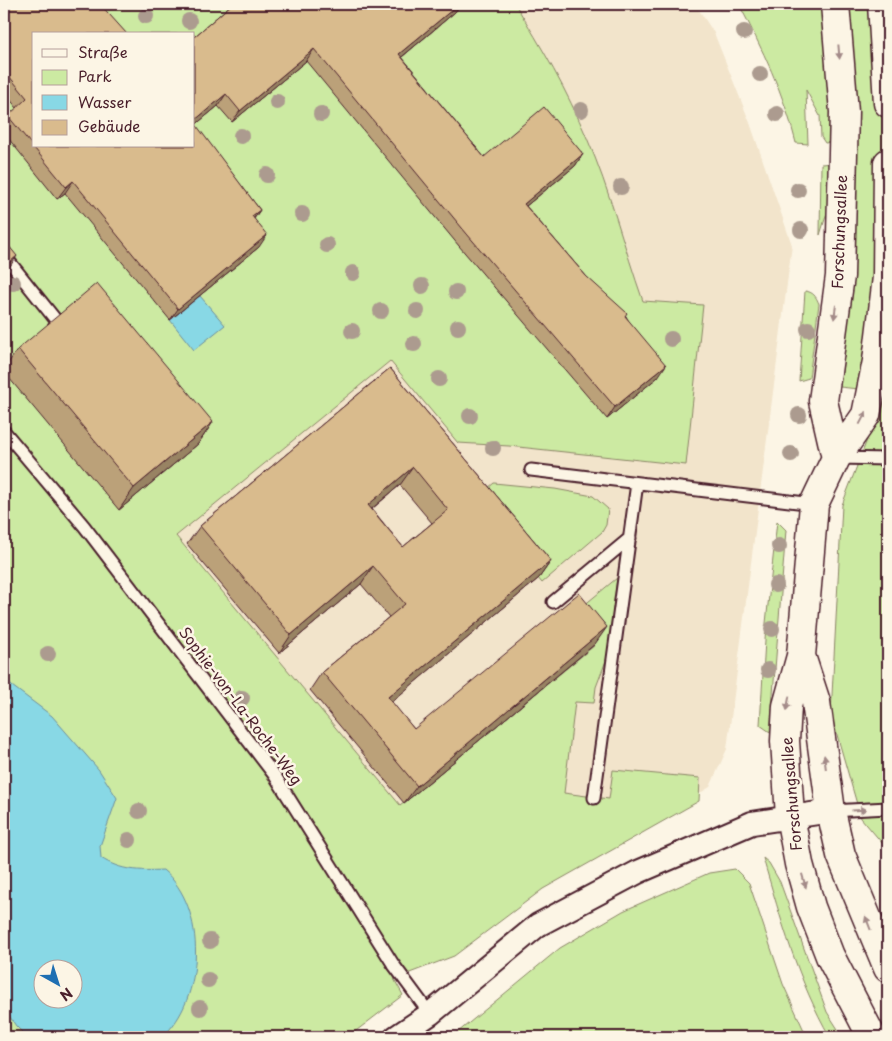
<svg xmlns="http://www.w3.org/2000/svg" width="892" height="1041" font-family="'Playpen Sans',sans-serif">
<rect width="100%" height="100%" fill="#fcf5e5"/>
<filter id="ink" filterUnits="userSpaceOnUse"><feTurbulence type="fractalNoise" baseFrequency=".02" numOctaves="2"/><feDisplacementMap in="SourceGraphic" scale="10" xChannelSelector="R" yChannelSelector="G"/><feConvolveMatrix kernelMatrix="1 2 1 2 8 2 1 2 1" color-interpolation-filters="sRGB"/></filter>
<g filter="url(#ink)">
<!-- built -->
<path fill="#f2e4cb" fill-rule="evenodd" d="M4,4H695L714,33L750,123L792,245L727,749L710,787L543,889L4,1037ZM34,34H194V146H34ZM42,968H72V998H42Z"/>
<!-- green -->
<path fill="#cceaa2" stroke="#8b8466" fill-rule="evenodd" d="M4,4H515C542,47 567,91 587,138C610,191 624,247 643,301L703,305L686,465L509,446L458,443L390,361L176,536L400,805L595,645L571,616L617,578L607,658L596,687L594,703L575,702L564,793L609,799L613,770L700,778L699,801L543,889L454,956L394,979L403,995L348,1037H4ZM34,34H194V146H34ZM42,968H72V998H42Z
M739,4H888V850L861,818L831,714L842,505L880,406L858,389L840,387L853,285L832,142L825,143L821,137L820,116L806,90L808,144L796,143C784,93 762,49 739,4Z
M833,163L830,203L820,235L821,164Z
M805,291C813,292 816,296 819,304L809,378L799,381Z
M494,483L555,489L593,496L608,509L606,525L602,532L542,583L474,500Z
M777,521L786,530L770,732L760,725L766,623Z
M763,858L769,863L780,882L827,1012L843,1037H830C798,981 781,920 763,858Z
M735,869L749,883L783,984L807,1037H452L560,948L623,911L709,873Z"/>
<!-- water -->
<path fill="#88d8e5" stroke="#6f8e9b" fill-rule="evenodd" d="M200,296L225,325L194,350L170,320Z
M4,680L52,716L99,770L117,798L100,846L101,858C121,871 140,871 163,870C208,907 205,1000 162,1037H27L16,1026L4,1008ZM42,968H72V998H42Z"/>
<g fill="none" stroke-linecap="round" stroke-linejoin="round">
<defs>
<path id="service" d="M4,255L55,319
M4,431L84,526L275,776L393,964L430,1014
M838,458L888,459
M531,470L814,504
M553,602L630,538
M594,798L637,483
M831,811L888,808"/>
<path id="minor" d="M396,1037L430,1014L538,925L638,872L752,823L831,811"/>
<path id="tertiary" d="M835,4L844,112L840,276L823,401L836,458
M882,4L888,103
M801,656L816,702L831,811L841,855L888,968
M872,1037L830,956L811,907L799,864L790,816L785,741L787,706L801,656L814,504L836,458L866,415L877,361L887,277L888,163"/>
</defs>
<!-- service casing -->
<use href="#service" stroke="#4a1f2b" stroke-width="15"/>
<!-- minor casing -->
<use href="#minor" stroke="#4a1f2b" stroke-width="26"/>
<!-- tertiary casing -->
<use href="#tertiary" stroke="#4a1f2b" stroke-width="31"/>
<!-- service -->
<use href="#service" stroke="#fcf5e5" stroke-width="11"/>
<!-- minor -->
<use href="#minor" stroke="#fcf5e5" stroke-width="22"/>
<!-- tertiary -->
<use href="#tertiary" stroke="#fcf5e5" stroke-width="28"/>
</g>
<!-- trees -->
<g fill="#ac9b8f">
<circle cx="146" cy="16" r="8"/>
<circle cx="189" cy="21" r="8"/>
<circle cx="744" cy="32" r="8"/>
<circle cx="760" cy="74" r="8"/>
<circle cx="277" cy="102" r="8"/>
<circle cx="581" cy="110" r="8"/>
<circle cx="321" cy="114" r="8"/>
<circle cx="777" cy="114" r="8"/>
<circle cx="241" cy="136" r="8"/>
<circle cx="267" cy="175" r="8"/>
<circle cx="621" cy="187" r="8"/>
<circle cx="798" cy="190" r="8"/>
<circle cx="302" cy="214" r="8"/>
<circle cx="801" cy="230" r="8"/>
<circle cx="327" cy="245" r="8"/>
<circle cx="353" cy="273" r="8"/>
<circle cx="13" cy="283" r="8"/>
<circle cx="422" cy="286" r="8"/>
<circle cx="456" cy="292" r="8"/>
<circle cx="381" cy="311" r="8"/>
<circle cx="417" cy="311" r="8"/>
<circle cx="458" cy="327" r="8"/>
<circle cx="808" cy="329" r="8"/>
<circle cx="352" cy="331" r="8"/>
<circle cx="671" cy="339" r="8"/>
<circle cx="414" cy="344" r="8"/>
<circle cx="439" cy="379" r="8"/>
<circle cx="799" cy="415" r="8"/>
<circle cx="470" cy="416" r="8"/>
<circle cx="493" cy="448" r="8"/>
<circle cx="791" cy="454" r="8"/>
<circle cx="779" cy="546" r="8"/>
<circle cx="776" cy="585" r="8"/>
<circle cx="772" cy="629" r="8"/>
<circle cx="48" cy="654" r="8"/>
<circle cx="768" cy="670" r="8"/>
<circle cx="242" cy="698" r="8"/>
<circle cx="139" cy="811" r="8"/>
<circle cx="129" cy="840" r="8"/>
<circle cx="210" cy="941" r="8"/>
<circle cx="208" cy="980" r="8"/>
<circle cx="200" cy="1008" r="8"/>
</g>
<!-- wall -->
<path fill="#bba179" stroke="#4a1f2b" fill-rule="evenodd" d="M4,4L34,34L194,146V37L232,4H461L455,12L402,57L484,157L583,154L575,166L526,206L586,276L626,316L658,377L607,419L459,246L306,61L232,122L218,106L195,125L260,210L254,219L259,247L170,320L65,193L57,199L4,133V121L8,116L17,108L4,92Z
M18,349L213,422L198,444L119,510L4,372V369Z
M390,368L551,561L539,578L391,702L414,729L595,644L404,803L310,690L322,672L389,617L361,584L279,653L187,544L200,526ZM400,485L432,523L403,547L372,509Z"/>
<!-- shaded-wall -->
<path fill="#988363" stroke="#4a1f2b" d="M459,4H461L455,12L391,66L399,54Z
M314,49L306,61L232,122L240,111Z
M226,94L218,106L194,126V121Z
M583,154L575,166L515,215L524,204Z
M73,181L65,193L57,199L66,187Z
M260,210L251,222L252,216Z
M267,235L259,247L170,320L178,309Z
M17,256L4,275V267Z
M666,365L658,377L607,419L615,407Z
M213,422L198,444L119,510L134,488Z
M413,467L400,485L356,522L368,505Z
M551,561L539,578L376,715L388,697Z
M373,566L361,584L279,653L291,635Z
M607,627L595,644L404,803L417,786Z"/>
<!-- building -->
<path fill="#d9bb8d" stroke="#4a1f2b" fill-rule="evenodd" d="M4,4H100L127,34H34V146H194V122L260,210L252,216L267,235L178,309L73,181L66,187L8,116L27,98L4,70Z
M232,4H459L399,54L484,157L544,107L583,154L524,204L586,276L627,313L625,316L666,365L615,407L467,234L314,49L240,111L226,94L194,121V37Z
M4,240L17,256L4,267Z
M97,283L213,422L134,488L18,349Z
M390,368L551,561L388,697L414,729L579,593L607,627L417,786L322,672L405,604L373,566L291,635L200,526ZM413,467L448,510L403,547L368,505Z"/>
<!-- one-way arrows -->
<defs><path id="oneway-solid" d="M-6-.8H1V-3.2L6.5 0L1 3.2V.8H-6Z" transform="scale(1.25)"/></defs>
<g fill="#a38a88">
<use href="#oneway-solid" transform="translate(839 52) rotate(85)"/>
<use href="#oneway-solid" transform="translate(835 312) rotate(98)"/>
<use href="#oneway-solid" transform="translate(863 418) rotate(-62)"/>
<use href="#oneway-solid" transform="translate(788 703) rotate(101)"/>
<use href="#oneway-solid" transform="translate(825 762) rotate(-97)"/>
<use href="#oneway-solid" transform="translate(859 810) rotate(-4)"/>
<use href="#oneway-solid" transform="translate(804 881) rotate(74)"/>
<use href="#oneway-solid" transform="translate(868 923) rotate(-111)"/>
</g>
</g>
<g text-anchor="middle" stroke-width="5" stroke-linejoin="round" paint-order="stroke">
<!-- street labels -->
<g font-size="15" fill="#4a1f2b" stroke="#fcf5e5">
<text transform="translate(840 232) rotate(-88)" y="5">Forschungsallee</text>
<text transform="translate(240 706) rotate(53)" y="5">Sophie-von-La-Roche-Weg</text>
<text transform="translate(792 794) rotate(-95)" y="5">Forschungsallee</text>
</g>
</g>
<!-- margin -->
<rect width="892" height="1041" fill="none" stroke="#fcf5e5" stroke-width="20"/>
<rect x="10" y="10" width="872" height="1021" fill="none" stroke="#4a1f2b" stroke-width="2" filter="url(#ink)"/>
<!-- legend -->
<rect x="32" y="32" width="162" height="115" fill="#fcf5e5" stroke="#b59f9b"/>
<rect x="42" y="49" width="25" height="8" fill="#fcf5e5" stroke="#b59f9b"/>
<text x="78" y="58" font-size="15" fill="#4a1f2b">Straße</text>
<rect x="42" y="70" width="25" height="15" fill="#cceaa2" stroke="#b59f9b"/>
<text x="78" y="82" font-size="15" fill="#4a1f2b">Park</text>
<rect x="42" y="95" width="25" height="15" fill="#88d8e5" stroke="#b59f9b"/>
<text x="78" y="108" font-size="15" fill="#4a1f2b">Wasser</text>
<rect x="42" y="120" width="25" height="15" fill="#d9bb8d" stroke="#b59f9b"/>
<text x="78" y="132" font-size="15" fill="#4a1f2b">Gebäude</text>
<!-- north arrow -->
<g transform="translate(58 984) rotate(141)"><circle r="24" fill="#fcf5e5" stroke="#b59f9b"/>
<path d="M0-4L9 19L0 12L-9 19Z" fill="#1f6fb2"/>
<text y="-8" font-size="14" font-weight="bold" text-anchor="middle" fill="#4a1f2b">N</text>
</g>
</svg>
